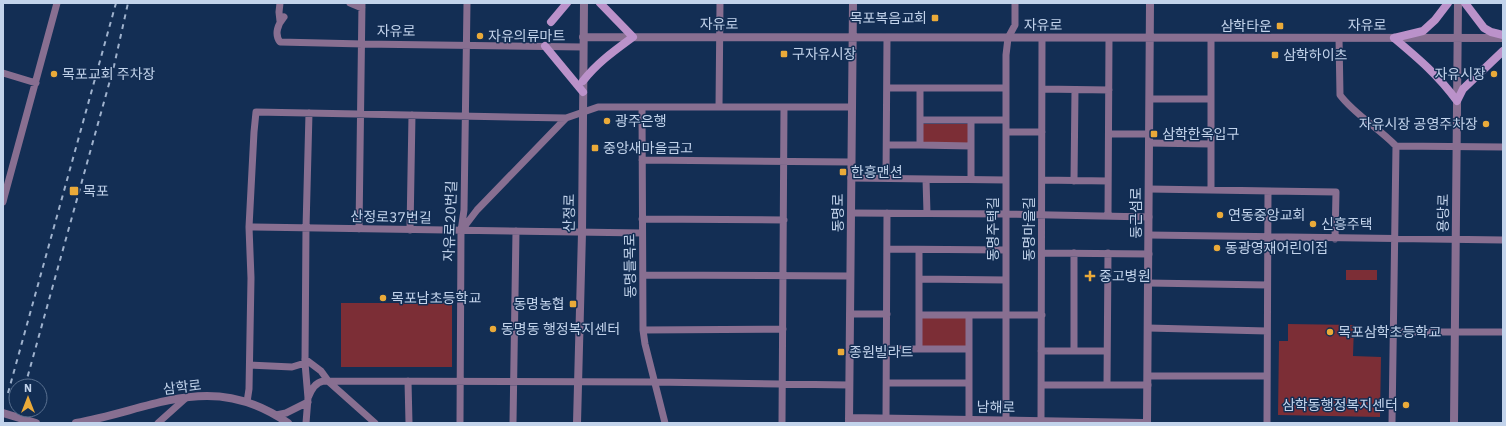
<svg xmlns="http://www.w3.org/2000/svg" width="1506" height="426" font-family="'IBM Plex Sans','Noto Sans KR',sans-serif">
<rect width="100%" height="100%" fill="#132e54"/>
<!-- green -->
<path fill="#7c2e36" d="M923,124H969V144L922,143Z
M1346,270H1377V280H1346Z
M341,303H452V367H341Z
M921,317H967L968,347H921Z
M1288,324L1354,325L1353,356L1381,357L1380,417L1278,415L1279,341H1288Z"/>
<g fill="none" stroke-linecap="round" stroke-linejoin="round">
<!-- minor -->
<path stroke="#886f91" stroke-width="7" d="M280,3L279,12L280,21
M350,3L362,8
M284,17C278,24 274,34 280,42L363,44L583,47
M1211,38V190
M1339,38L1340,95C1355,115 1379,128 1396,146L1392,423
M3,73L36,83
M887,88H1006
M920,88V145L971,146V179
M1042,89L1109,90
M1150,99H1211
M642,107L643,330L645,344L665,423
M719,107L720,3
M920,120H1006
M1006,132H1042
M1109,134H1150
M1149,143L1210,144
M887,145H920
M971,146V120
M1396,146L1503,147
M642,160L851,162
M851,178L1006,180
M886,178L887,38
M926,179L927,213
M1042,180L1108,181
M1074,181L1075,90
M1149,189L1336,192L1335,239
M3,193L5,194L57,3
M3,202L5,194
M851,213L1006,214L1149,217
M1108,216L1109,38
M642,219L784,220
M249,227L642,233
M359,229L362,3
M410,230L412,115
M461,231L477,210L566,118L598,107H852
M1149,235L1503,240
M887,249L1006,250
M1042,253L1149,254
M643,275L850,276
M919,279L1006,280
M1148,283L1267,285
M850,314H887
M919,315H1042
M969,315V420
M1148,328L1267,331
M643,330L783,329
M1393,332H1503
M887,349H969
M919,349V250
M1041,351H1107
M1074,351V253
M305,359L321,371L329,382L375,423
M250,365L292,367L305,363
M1148,376H1267
M408,381L409,423
M887,383H969
M1107,384L1108,253
M1041,385H1148
M308,398C311,390 315,382 324,381L654,382L849,385
M247,402L249,389L251,278L249,227L254,132L256,112L566,118
M276,415L286,413L308,402
M886,419L887,213
M1006,420V55L1008,38L1015,25V3
M1041,421L1042,38
M158,423L187,397
M306,423L308,398L305,363L306,228L309,113
M460,423L461,231L464,210L467,3
M513,423L516,231
M782,423L784,107
M1267,423L1268,191"/>
<!-- tertiary -->
<path stroke="#886f91" stroke-width="8" d="M583,37L1503,38
M3,413L36,423
M849,418L1143,423
M76,423C154,409 212,370 288,423
M577,423L582,233L584,3
M849,423L853,3
M1147,423L1150,3
M1454,423L1458,3"/>
<!-- secondary -->
<path stroke="#bb92ca" stroke-width="8" d="M1465,3L1484,28L1491,32L1503,35
M551,22L567,3
M1394,38C1419,59 1438,75 1457,101L1463,89L1503,51
M1394,38L1423,31L1435,20L1448,3
M545,46L583,92
M583,81C597,63 614,51 633,37L600,3"/>
<!-- rail -->
<path stroke="#9fb2cd" stroke-width="2" stroke-dasharray="5 5" stroke-linecap="butt" d="M25,386L114,66L128,3
M8,393L116,3"/>
</g>
<!-- markers -->
<g fill="#eaaa39" stroke="#132e54" stroke-width="1.5">
<rect x="931" y="14" width="8" height="8" rx="2"/>
<rect x="1276" y="22" width="8" height="8" rx="2"/>
<circle cx="480" cy="36" r="4"/>
<rect x="780" y="50" width="8" height="8" rx="2"/>
<rect x="1271" y="51" width="8" height="8" rx="2"/>
<circle cx="54" cy="74" r="4"/>
<circle cx="1494" cy="74" r="4"/>
<circle cx="607" cy="121" r="4"/>
<circle cx="1486" cy="124" r="4"/>
<rect x="1150" y="130" width="8" height="8" rx="2"/>
<rect x="591" y="144" width="8" height="8" rx="2"/>
<rect x="839" y="168" width="8" height="8" rx="2"/>
<rect x="69" y="186" width="10" height="10" rx="2"/>
<circle cx="1220" cy="215" r="4"/>
<circle cx="1313" cy="224" r="4"/>
<circle cx="1217" cy="248" r="4"/>
<path d="M1088 270h4v4h4v4h-4v4h-4v-4h-4v-4h4z"/>
<circle cx="383" cy="298" r="4"/>
<rect x="569" y="300" width="8" height="8" rx="2"/>
<circle cx="493" cy="329" r="4"/>
<circle cx="1330" cy="332" r="4"/>
<rect x="837" y="348" width="8" height="8" rx="2"/>
<circle cx="1406" cy="405" r="4"/>
</g>
<g text-anchor="middle" stroke-width="3" stroke-linejoin="round" paint-order="stroke">
<!-- poi labels -->
<g font-size="14" fill="#c2d3eb" stroke="#132e54" text-anchor="start">
<text x="927" y="23" text-anchor="end">목포복음교회</text>
<text x="1272" y="31" text-anchor="end">삼학타운</text>
<text x="488" y="41">자유의류마트</text>
<text x="792" y="59">구자유시장</text>
<text x="1283" y="60">삼학하이츠</text>
<text x="62" y="79">목포교회 주차장</text>
<text x="1486" y="79" text-anchor="end">자유시장</text>
<text x="615" y="126">광주은행</text>
<text x="1478" y="129" text-anchor="end">자유시장 공영주차장</text>
<text x="1162" y="139">삼학한옥입구</text>
<text x="603" y="153">중앙새마을금고</text>
<text x="851" y="177">한흥맨션</text>
<text x="83" y="196">목포</text>
<text x="1228" y="220">연동중앙교회</text>
<text x="1321" y="229">신흥주택</text>
<text x="1225" y="253">동광영재어린이집</text>
<text x="1099" y="281">중고병원</text>
<text x="391" y="303">목포남초등학교</text>
<text x="565" y="309" text-anchor="end">동명농협</text>
<text x="501" y="334">동명동 행정복지센터</text>
<text x="1338" y="337">목포삼학초등학교</text>
<text x="849" y="357">종원빌라트</text>
<text x="1398" y="410" text-anchor="end">삼학동행정복지센터</text>
</g>
<!-- street labels -->
<g font-size="14" fill="#c2d3eb" stroke="#132e54">
<text x="719" y="29">자유로</text>
<text x="1043" y="30">자유로</text>
<text x="1367" y="30">자유로</text>
<text x="396" y="36">자유로</text>
<text transform="translate(569 213) rotate(-89)" y="5">산정로</text>
<text transform="translate(838 213) rotate(-90)" y="5">동명로</text>
<text transform="translate(1136 213) rotate(-90)" y="5">둥근섬로</text>
<text transform="translate(1443 213) rotate(-89)" y="5">용당로</text>
<text transform="translate(391 217) rotate(1)" y="5">산정로37번길</text>
<text transform="translate(450 221) rotate(-88)" y="5">자유로20번길</text>
<text transform="translate(993 229) rotate(-90)" y="5">동명주택길</text>
<text transform="translate(1029 229) rotate(-90)" y="5">동명마을길</text>
<text transform="translate(630 266) rotate(-91)" y="5">동명들목로</text>
<text transform="translate(182 387) rotate(-7)" y="5">삼학로</text>
<text transform="translate(996 407) rotate(1)" y="5">남해로</text>
</g>
</g>
<!-- border -->
<rect width="1506" height="426" fill="none" stroke="#c2d3eb" stroke-width="8"/>
<!-- north arrow -->
<g transform="translate(28 398)"><circle r="19" fill="#132e54" stroke="#597090"/>
<path d="M0-3L7 15L0 10L-7 15Z" fill="#eaaa39"/>
<text y="-6" font-size="11" font-weight="bold" text-anchor="middle" fill="#c2d3eb">N</text>
</g>
</svg>
